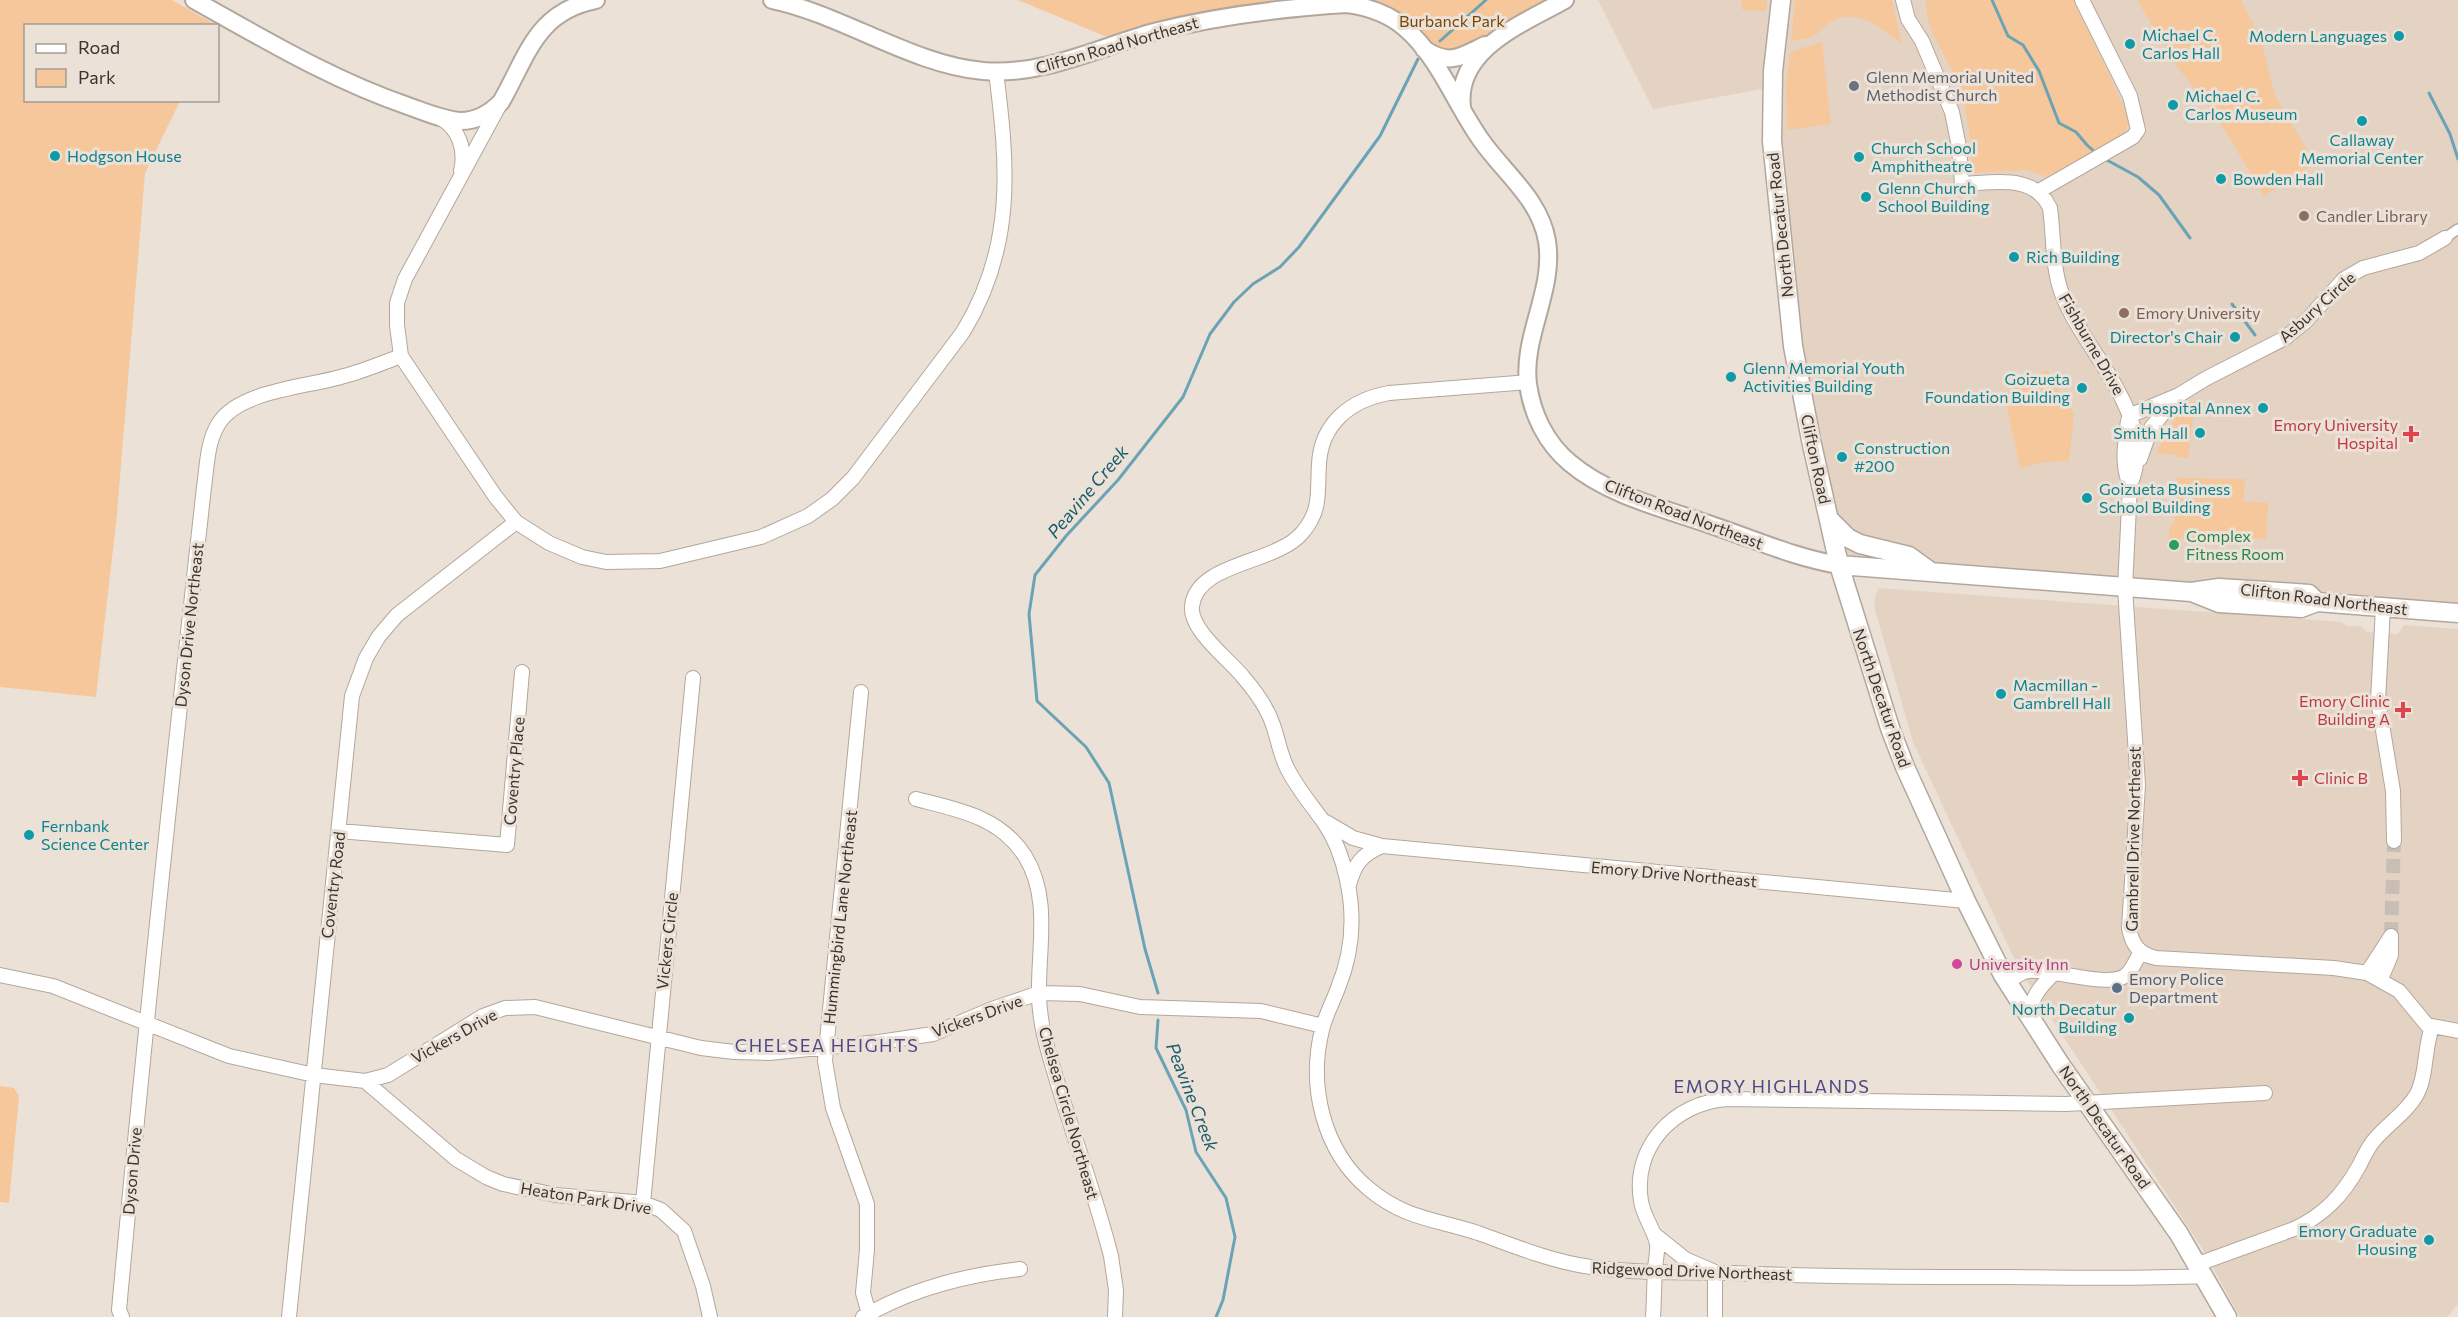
<svg xmlns="http://www.w3.org/2000/svg" width="2458" height="1317" font-family="Commissioner,sans-serif">
<rect width="100%" height="100%" fill="#ece1d7"/>
<!-- built -->
<path fill="#e4d3c3" d="M1598,0H1778L1768,88L1653,109Z
M1781,0H2458V613L1839,565L1778,209Z
M1879,588L2342,622L2346,626H2361L2367,632L2398,634L2404,625L2458,629V1304L2447,1317H2240L2202,1248L2019,969L1913,742L1875,610L1874,600Z"/>
<!-- green -->
<path fill="#f5c79b" d="M0,0H172L216,25L26,26V100L180,101L145,173L117,514L96,697L0,687Z
M1018,0H1562L1455,53L1442,54L1392,21L1337,10L1114,40Z
M1742,0H1767L1766,11L1742,10Z
M1795,0H1892L1902,44C1882,29 1858,7 1832,21C1825,24 1821,32 1814,36C1808,39 1798,40 1791,41Z
M1926,0H2073C2092,41 2114,79 2129,121L2123,137L2053,174L2045,176L2025,170L1972,173C1971,139 1968,104 1953,73C1941,46 1926,31 1926,0Z
M2137,0H2241L2260,37L2275,96L2315,163L2264,196L2220,122L2176,65Z
M1822,42L1831,124L1787,130L1786,87L1790,52Z
M2047,370L2074,414L2069,461L2046,462L2020,468L2004,394Z
M2195,401L2188,458L2178,457L2177,455L2156,453L2183,404Z
M2177,478L2245,479L2243,501L2268,503L2266,539L2240,537L2215,541L2169,538L2170,525H2174Z
M0,1086L14,1088L19,1096L9,1203L0,1202Z"/>
<g fill="none" stroke-linecap="round" stroke-linejoin="round">
<!-- stream -->
<path stroke="#6ba3b6" stroke-width="3" d="M1992,0L2008,36L2023,45L2039,71L2059,123L2076,132L2087,145L2097,154
M1440,41L1486,0
M2429,93L2450,134L2458,159
M2105,159L2138,177L2159,195L2190,238
M2232,304L2255,335
M1158,993L1145,949L1109,783L1086,747L1037,701L1029,614L1035,575L1066,536L1118,480L1183,397L1210,334L1234,302L1253,284L1280,267L1299,247L1380,136L1418,59
M1158,1020L1156,1048L1186,1110L1196,1152L1226,1198L1235,1237L1223,1300L1216,1317"/>
<!-- minor-tunnel -->
<path stroke="#c8beb6" stroke-width="14" stroke-dasharray="14 7" stroke-linecap="butt" d="M2391,936L2394,841"/>
<defs>
<path id="pedestrian" d="M2445,238L2458,229"/>
<path id="minor" d="M1903,0L1908,19L1922,41L1952,112L1959,147L1962,184C1993,183 2034,173 2050,208C2054,236 2052,268 2062,294C2084,352 2160,418 2130,485L2125,588L2138,785L2129,928C2132,945 2139,954 2156,958L2334,968L2367,973L2399,991L2427,1025L2458,1031
M499,106L405,279L397,303V325L401,356L495,496L516,522L549,543L582,557L606,562L660,561L761,537L808,516L832,499L853,478L963,332C1015,247 1008,166 996,72
M440,118C459,128 466,150 461,171
M2039,191L2133,137L2138,130L2130,96L2082,0
M1528,382L1389,393C1350,400 1321,424 1319,464C1317,492 1322,510 1302,533C1276,564 1197,562 1192,606C1189,630 1230,660 1244,678C1256,692 1267,707 1273,725C1278,739 1280,754 1287,768C1297,788 1310,803 1323,821C1335,838 1343,860 1347,880C1355,916 1352,954 1338,988C1333,1002 1325,1016 1322,1030C1308,1086 1323,1151 1369,1189C1405,1219 1435,1219 1478,1233C1515,1246 1552,1262 1591,1267C1645,1275 1702,1271 1756,1274C1842,1277 1927,1277 2012,1277C2077,1278 2141,1279 2205,1276
M2129,416L2179,395L2205,379L2285,338L2306,321L2344,279L2363,268L2419,253L2445,238
M2128,421C2125,443 2121,464 2130,485
M2140,459L2151,428L2173,401
M2383,608L2378,700L2393,791L2394,841
M861,692L825,1061L833,1108L867,1204V1250L863,1293L869,1314
M916,799C959,810 1000,817 1025,856C1051,898 1038,948 1039,994C1039,1027 1051,1060 1060,1091C1077,1146 1097,1201 1111,1256L1116,1290L1115,1317
M1326,822L1353,838L1382,846L1966,901
M339,831L507,845L522,672
M1349,885C1354,865 1362,854 1382,846
M2367,973L2391,936
M0,975L53,986L229,1056L314,1075L365,1081L456,1159L486,1177L503,1184L556,1195L643,1203L661,1210L684,1231L703,1286L710,1317
M2381,979L2391,955V936
M2007,982C2014,978 2021,972 2028,971C2049,968 2107,988 2125,976C2132,971 2136,960 2140,953
M2030,1018C2030,998 2040,987 2053,974
M365,1081L388,1075L483,1016L505,1008L535,1007L701,1048L734,1052L769,1053L879,1042L933,1034L992,1009L1039,993L1080,994L1140,1007L1261,1011L1323,1026
M643,1203L693,678
M1654,1234L1685,1259L1715,1272V1317
M2198,1264L2294,1229C2324,1215 2343,1195 2359,1166C2364,1157 2368,1146 2376,1138C2389,1123 2407,1112 2417,1094C2427,1075 2424,1049 2432,1027
M122,1317L119,1310C140,1081 164,852 189,623C194,578 199,532 204,487C207,467 207,441 219,423C240,390 309,387 344,376C364,371 382,363 401,356
M289,1317L352,696L366,658L379,636L397,615L516,522
M863,1317C911,1289 965,1275 1020,1269
M1653,1317C1654,1302 1654,1286 1655,1271C1655,1262 1658,1253 1657,1244C1654,1229 1643,1216 1641,1201C1632,1147 1674,1103 1727,1099L2066,1104L2265,1093"/>
<path id="tertiary" d="M194,0C264,39 332,80 408,106C425,112 443,120 461,121C477,121 490,113 501,102C528,55 536,12 596,0
M772,0C843,15 913,65 983,71C1043,76 1097,48 1154,32C1217,16 1282,8 1347,4C1369,7 1388,13 1405,28C1438,56 1456,105 1481,140C1504,173 1540,199 1547,241C1555,290 1522,336 1528,384C1532,414 1546,443 1570,463C1609,496 1666,509 1714,526C1756,540 1796,558 1839,565
M1424,49C1450,66 1460,57 1485,45
M1462,107C1455,49 1524,23 1565,0"/>
<path id="secondary" d="M1781,0L1773,71L1772,141L1793,346L1811,440L1839,565L1890,728L1905,767L1966,901L2003,975L2060,1064L2179,1234L2227,1317
M1830,520L1848,538L1860,544L1909,556L1931,572
M1837,555L1839,565L2191,592L2219,588L2266,591L2309,594L2317,602L2458,613
M2194,593L2219,603L2301,608L2317,602"/>
</defs>
<!-- pedestrian casing -->
<use href="#pedestrian" stroke="#b2a79d" stroke-width="12"/>
<!-- minor casing -->
<use href="#minor" stroke="#b2a79d" stroke-width="16"/>
<!-- tertiary casing -->
<use href="#tertiary" stroke="#b2a79d" stroke-width="20"/>
<!-- secondary casing -->
<use href="#secondary" stroke="#b2a79d" stroke-width="21"/>
<!-- pedestrian -->
<use href="#pedestrian" stroke="#fff" stroke-width="9"/>
<!-- minor -->
<use href="#minor" stroke="#fff" stroke-width="14"/>
<!-- tertiary -->
<use href="#tertiary" stroke="#fff" stroke-width="16"/>
<!-- secondary -->
<use href="#secondary" stroke="#fff" stroke-width="18"/>
</g>
<!-- markers -->
<g fill="#0f9aa8" stroke="#ece1d7" stroke-width="2">
<circle cx="2399" cy="36" r="6"/>
<circle cx="2130" cy="44" r="6"/>
<circle cx="2173" cy="105" r="6"/>
<circle cx="2362" cy="121" r="6"/>
<circle cx="55" cy="156" r="6"/>
<circle cx="1859" cy="157" r="6"/>
<circle cx="2221" cy="179" r="6"/>
<circle cx="1866" cy="197" r="6"/>
<circle cx="2014" cy="257" r="6"/>
<circle cx="2235" cy="337" r="6"/>
<circle cx="1731" cy="377" r="6"/>
<circle cx="2082" cy="388" r="6"/>
<circle cx="2263" cy="408" r="6"/>
<circle cx="2200" cy="433" r="6"/>
<circle cx="1842" cy="457" r="6"/>
<circle cx="2087" cy="498" r="6"/>
<circle cx="2001" cy="694" r="6"/>
<circle cx="29" cy="835" r="6"/>
<circle cx="2129" cy="1018" r="6"/>
<circle cx="2429" cy="1240" r="6"/>
</g>
<circle fill="#6b7280" stroke="#ece1d7" stroke-width="2" cx="1854" cy="86" r="6"/>
<g fill="#8d6e63" stroke="#ece1d7" stroke-width="2">
<circle cx="2304" cy="216" r="6"/>
<circle cx="2124" cy="313" r="6"/>
</g>
<g fill="#e0444e" stroke="#ece1d7" stroke-width="2">
<path d="M2408 425h6v6h6v6h-6v6h-6v-6h-6v-6h6z"/>
<path d="M2400 701h6v6h6v6h-6v6h-6v-6h-6v-6h6z"/>
<path d="M2297 769h6v6h6v6h-6v6h-6v-6h-6v-6h6z"/>
</g>
<circle fill="#2e9e5b" stroke="#ece1d7" stroke-width="2" cx="2174" cy="545" r="6"/>
<circle fill="#d1479c" stroke="#ece1d7" stroke-width="2" cx="1957" cy="964" r="6"/>
<circle fill="#5c6f8a" stroke="#ece1d7" stroke-width="2" cx="2117" cy="988" r="6"/>
<g text-anchor="middle" stroke-width="6" stroke-linejoin="round" paint-order="stroke">
<!-- park labels -->
<g font-size="16" fill="#774606" stroke="#ece1d7">
<text x="1452" y="27">Burbanck Park</text>
</g>
<!-- culture labels -->
<g font-size="16" fill="#0d838f" stroke="#ece1d7" text-anchor="start">
<text x="2142" y="41">Michael C.<tspan x="2142" dy="18">Carlos Hall</tspan></text>
<text x="2387" y="42" text-anchor="end">Modern Languages</text>
<text x="2185" y="102">Michael C.<tspan x="2185" dy="18">Carlos Museum</tspan></text>
<text x="2362" y="146" text-anchor="middle">Callaway<tspan x="2362" dy="18">Memorial Center</tspan></text>
<text x="1871" y="154">Church School<tspan x="1871" dy="18">Amphitheatre</tspan></text>
<text x="67" y="162">Hodgson House</text>
<text x="2233" y="185">Bowden Hall</text>
<text x="1878" y="194">Glenn Church<tspan x="1878" dy="18">School Building</tspan></text>
<text x="2026" y="263">Rich Building</text>
<text x="2223" y="343" text-anchor="end">Director's Chair</text>
<text x="1743" y="374">Glenn Memorial Youth<tspan x="1743" dy="18">Activities Building</tspan></text>
<text x="2070" y="385" text-anchor="end">Goizueta<tspan x="2070" dy="18">Foundation Building</tspan></text>
<text x="2251" y="414" text-anchor="end">Hospital Annex</text>
<text x="2188" y="439" text-anchor="end">Smith Hall</text>
<text x="1854" y="454">Construction<tspan x="1854" dy="18">#200</tspan></text>
<text x="2099" y="495">Goizueta Business<tspan x="2099" dy="18">School Building</tspan></text>
<text x="2013" y="691">Macmillan -<tspan x="2013" dy="18">Gambrell Hall</tspan></text>
<text x="41" y="832">Fernbank<tspan x="41" dy="18">Science Center</tspan></text>
<text x="2117" y="1015" text-anchor="end">North Decatur<tspan x="2117" dy="18">Building</tspan></text>
<text x="2417" y="1237" text-anchor="end">Emory Graduate<tspan x="2417" dy="18">Housing</tspan></text>
</g>
<!-- street labels -->
<g font-size="16" fill="#393430" stroke="#ece1d7">
<text transform="translate(1117 45) rotate(-16)" y="6">Clifton Road Northeast</text>
<text transform="translate(1780 225) rotate(-96)" y="6">North Decatur Road</text>
<text transform="translate(2317 307) rotate(-42)" y="6">Asbury Circle</text>
<text transform="translate(2092 344) rotate(60)" y="6">Fishburne Drive</text>
<text transform="translate(1816 459) rotate(78)" y="6">Clifton Road</text>
<text transform="translate(1684 514) rotate(21)" y="6">Clifton Road Northeast</text>
<text transform="translate(2324 599) rotate(7)" y="6">Clifton Road Northeast</text>
<text transform="translate(189 625) rotate(-84)" y="6">Dyson Drive Northeast</text>
<text transform="translate(1882 698) rotate(71)" y="6">North Decatur Road</text>
<text transform="translate(514 771) rotate(-85)" y="6">Coventry Place</text>
<text transform="translate(2133 839) rotate(-89)" y="6">Gambrell Drive Northeast</text>
<text transform="translate(1674 874) rotate(5)" y="6">Emory Drive Northeast</text>
<text transform="translate(333 885) rotate(-83)" y="6">Coventry Road</text>
<text transform="translate(840 917) rotate(-84)" y="6">Hummingbird Lane Northeast</text>
<text transform="translate(667 941) rotate(-84)" y="6">Vickers Circle</text>
<text transform="translate(977 1016) rotate(-20)" y="6">Vickers Drive</text>
<text transform="translate(454 1036) rotate(-29)" y="6">Vickers Drive</text>
<text transform="translate(1069 1113) rotate(74)" y="6">Chelsea Circle Northeast</text>
<text transform="translate(2105 1127) rotate(55)" y="6">North Decatur Road</text>
<text transform="translate(132 1171) rotate(-85)" y="6">Dyson Drive</text>
<text transform="translate(586 1198) rotate(9)" y="6">Heaton Park Drive</text>
<text transform="translate(1692 1271) rotate(2)" y="6">Ridgewood Drive Northeast</text>
</g>
<!-- worship labels -->
<g font-size="16" fill="#5b616d" stroke="#ece1d7" text-anchor="start">
<text x="1866" y="83">Glenn Memorial United<tspan x="1866" dy="18">Methodist Church</tspan></text>
</g>
<!-- education labels -->
<g font-size="16" fill="#785e54" stroke="#ece1d7" text-anchor="start">
<text x="2316" y="222">Candler Library</text>
<text x="2136" y="319">Emory University</text>
</g>
<!-- health labels -->
<g font-size="16" fill="#be3a42" stroke="#ece1d7" text-anchor="end">
<text x="2398" y="431">Emory University<tspan x="2398" dy="18">Hospital</tspan></text>
<text x="2390" y="707">Emory Clinic<tspan x="2390" dy="18">Building A</tspan></text>
<text x="2314" y="784" text-anchor="start">Clinic B</text>
</g>
<!-- leisure labels -->
<g font-size="16" fill="#27864d" stroke="#ece1d7" text-anchor="start">
<text x="2186" y="542">Complex<tspan x="2186" dy="18">Fitness Room</tspan></text>
</g>
<!-- hotel labels -->
<g font-size="16" fill="#b23c85" stroke="#ece1d7" text-anchor="start">
<text x="1969" y="970">University Inn</text>
</g>
<!-- service labels -->
<g font-size="16" fill="#4e5e75" stroke="#ece1d7" text-anchor="start">
<text x="2129" y="985">Emory Police<tspan x="2129" dy="18">Department</tspan></text>
</g>
<!-- water labels -->
<g font-size="18" font-style="italic" fill="#165b6e" stroke="#ece1d7">
<text transform="translate(1088 492) rotate(-50)" y="6">Peavine Creek</text>
<text transform="translate(1192 1097) rotate(69)" y="6">Peavine Creek</text>
</g>
<!-- neighbourhood labels -->
<g font-size="18" letter-spacing="1.5" fill="#4e4886" stroke="#ece1d7">
<text x="827" y="1052">CHELSEA HEIGHTS</text>
<text x="1772" y="1093">EMORY HIGHLANDS</text>
</g>
</g>
<!-- legend -->
<rect x="24" y="24" width="195" height="78" fill="#ece1d7" stroke="#a49c94" stroke-width="1.5"/>
<rect x="36" y="44" width="30" height="9" fill="#ffffff" stroke="#a49c94" stroke-width="1.5"/>
<text x="78" y="54" font-size="18" fill="#393430">Road</text>
<rect x="36" y="69" width="30" height="18" fill="#f5c79b" stroke="#a49c94" stroke-width="1.5"/>
<text x="78" y="84" font-size="18" fill="#393430">Park</text>
</svg>
